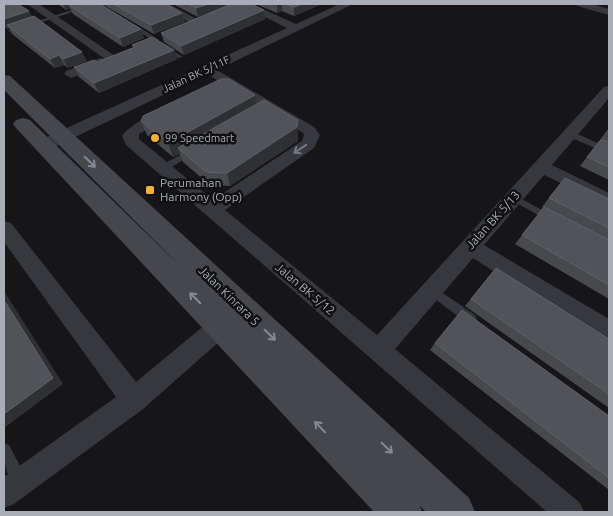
<svg xmlns="http://www.w3.org/2000/svg" width="613" height="516" font-family="Ubuntu,sans-serif">
<rect width="100%" height="100%" fill="#161618"/>
<g fill="none" stroke-linecap="round" stroke-linejoin="round">
<!-- service -->
<path fill="#37383d" fill-rule="evenodd" d="M90,4H97L12,32L7,31Z
M130,24H134L159,40L154,41L130,26Z
M163,47H167L183,57L178,58L163,49Z
M567,132H573L609,148V154L567,136Z
M193,148L197,151L196,153L166,170H160V166Z
M514,195L555,217L557,219L555,221H549L511,200L510,198Z
M431,285L475,315L477,319L475,323L471,324L467,323L427,293L426,290L427,287Z
M4,443L9,445L25,475L27,480L25,485L20,487C5,481 3,457 4,443Z"/>
<!-- minor -->
<path fill="#37383d" fill-rule="evenodd" d="M27,4H39L118,58L116,61H108Z
M157,4H169L204,23L202,25H194Z
M239,4H252L296,24L340,4H353L217,70L314,127L320,135L314,148L225,210L377,335L604,87L609,86V98L552,165L609,193V206L544,175L484,245L609,319V342L601,339L473,258L395,349L579,502L584,512H547L126,145L122,136C129,125 161,107 173,110L175,113L173,116L139,134V139L213,200L302,141L304,135L303,133L207,74L50,149H38L36,145L38,141L287,28Z
M576,4H592L609,9V15L577,6Z
M100,58L104,59L106,62L104,65L71,78L64,74L66,71Z
M4,221L11,223L136,382L223,310L231,307L239,310L242,317L239,324L143,409L14,504L4,508V477L116,397L4,242Z"/>
<!-- secondary -->
<path fill="#45474d" fill-rule="evenodd" d="M4,75L10,76L469,498L475,512H426L420,506L422,512H374L16,128L13,124L16,120L23,118L30,120L183,269L4,90Z"/>
</g>
<!-- wall -->
<path fill="#47494d" d="M4,4L29,11L32,17L87,61L68,68L64,65L55,68L12,34L9,28L7,29L4,26Z
M58,4H100L144,38L123,47L73,14L70,8L66,10Z
M102,4H166L185,22L154,34Z
M173,4H251L264,10L265,19L184,55L164,42L161,33L221,8L198,17Z
M256,4H322L294,16L282,11L277,13Z
M132,45L177,59L99,93L79,77L74,67L97,62L133,48Z
M256,104L298,134V141L230,186L210,185L183,162L180,154L173,157L147,135L141,121Z
M609,128V180L580,166Z
M549,198L609,199V299L515,244L544,208L542,207Z
M496,268L609,339V408L465,306Z
M435,343L609,416V490L430,350Z"/>
<!-- shaded-wall -->
<path fill="#2f3033" d="M63,4H85L69,5L70,8L66,10Z
M208,4H226V6L198,17L196,8Z
M278,4H282V11L277,13V5Z
M302,4H322L294,16V7Z
M264,10L265,19L184,55L181,46Z
M29,11L34,20L7,25L9,28L7,29L4,23V19Z
M182,13L185,22L154,34L151,25Z
M141,29L144,38L123,47L120,38Z
M174,50L177,59L99,93L94,83Z
M82,52L87,61L68,68L63,59Z
M59,55L64,65L55,68L50,59Z
M255,95L256,108L178,148L180,154L173,157L168,143Z
M298,120V141L230,186L227,173Z
M4,291L63,384L4,428Z"/>
<!-- building -->
<path fill="#525359" stroke="#5f6168" d="M4,4H18L29,11L4,19Z
M74,4H100L141,29L120,38L69,5Z
M114,4H166L182,13L151,25Z
M188,4H208L196,8Z
M232,4H251L264,10L181,46L161,33Z
M285,4H302L294,7Z
M34,16L82,52L63,59L59,55L50,59L7,25Z
M152,37L174,50L94,83L74,67L94,60L97,62L135,47L132,45Z
M221,79H229L255,95L168,143L141,121L143,116Z
M264,100L298,120L297,127L227,173L206,172L178,148Z
M601,140L609,142V167L587,157Z
M565,178L609,199V228L549,198Z
M544,207L609,240V285L522,235Z
M496,268L609,339V394L471,299Z
M4,300L53,378L4,414Z
M462,310L609,416V478L435,343Z"/>
<!-- one-way arrows -->
<defs><path id="oneway-shaft" d="M-6 0H5M1.5-3L5.5 0L1.5 3" fill="none" stroke-width="1.6" stroke-linecap="round" stroke-linejoin="round" transform="scale(1.25)"/></defs>
<use stroke="#757881" href="#oneway-shaft" transform="translate(300 149) rotate(146)"/>
<g stroke="#858993">
<use href="#oneway-shaft" transform="translate(90 162) rotate(44)"/>
<use href="#oneway-shaft" transform="translate(195 298) rotate(-135)"/>
<use href="#oneway-shaft" transform="translate(270 335) rotate(44)"/>
<use href="#oneway-shaft" transform="translate(320 427) rotate(-134)"/>
<use href="#oneway-shaft" transform="translate(387 448) rotate(44)"/>
</g>
<!-- markers -->
<g fill="#f2b134" stroke="#111113" stroke-width="2">
<circle cx="155" cy="138" r="5"/>
<rect x="145" y="185" width="10" height="10" rx="2.5"/>
</g>
<g text-anchor="middle" stroke-width="5" stroke-linejoin="round" paint-order="stroke">
<!-- far-street labels -->
<g font-size="11" fill="#a8adb8" stroke="#111113">
<text transform="translate(196 74) rotate(-25)" y="4">Jalan BK 5/11F</text>
</g>
<!-- far-poi labels -->
<g font-size="11" fill="#a8adb8" stroke="#111113" text-anchor="start">
<text x="165" y="142">99 Speedmart</text>
</g>
<!-- poi labels -->
<g font-size="12" fill="#a8adb8" stroke="#111113" text-anchor="start">
<text x="160" y="187">Perumahan<tspan x="160" dy="14">Harmony (Opp)</tspan></text>
</g>
<!-- street labels -->
<g font-size="12" fill="#a8adb8" stroke="#111113">
<text transform="translate(493 220) rotate(-48)" y="4">Jalan BK 5/13</text>
<text transform="translate(305 289) rotate(40)" y="4">Jalan BK 5/12</text>
<text transform="translate(229 296) rotate(44)" y="4">Jalan Kinrara 5</text>
</g>
</g>
<!-- border -->
<rect width="613" height="516" fill="none" stroke="#a8adb8" stroke-width="10"/>
</svg>
